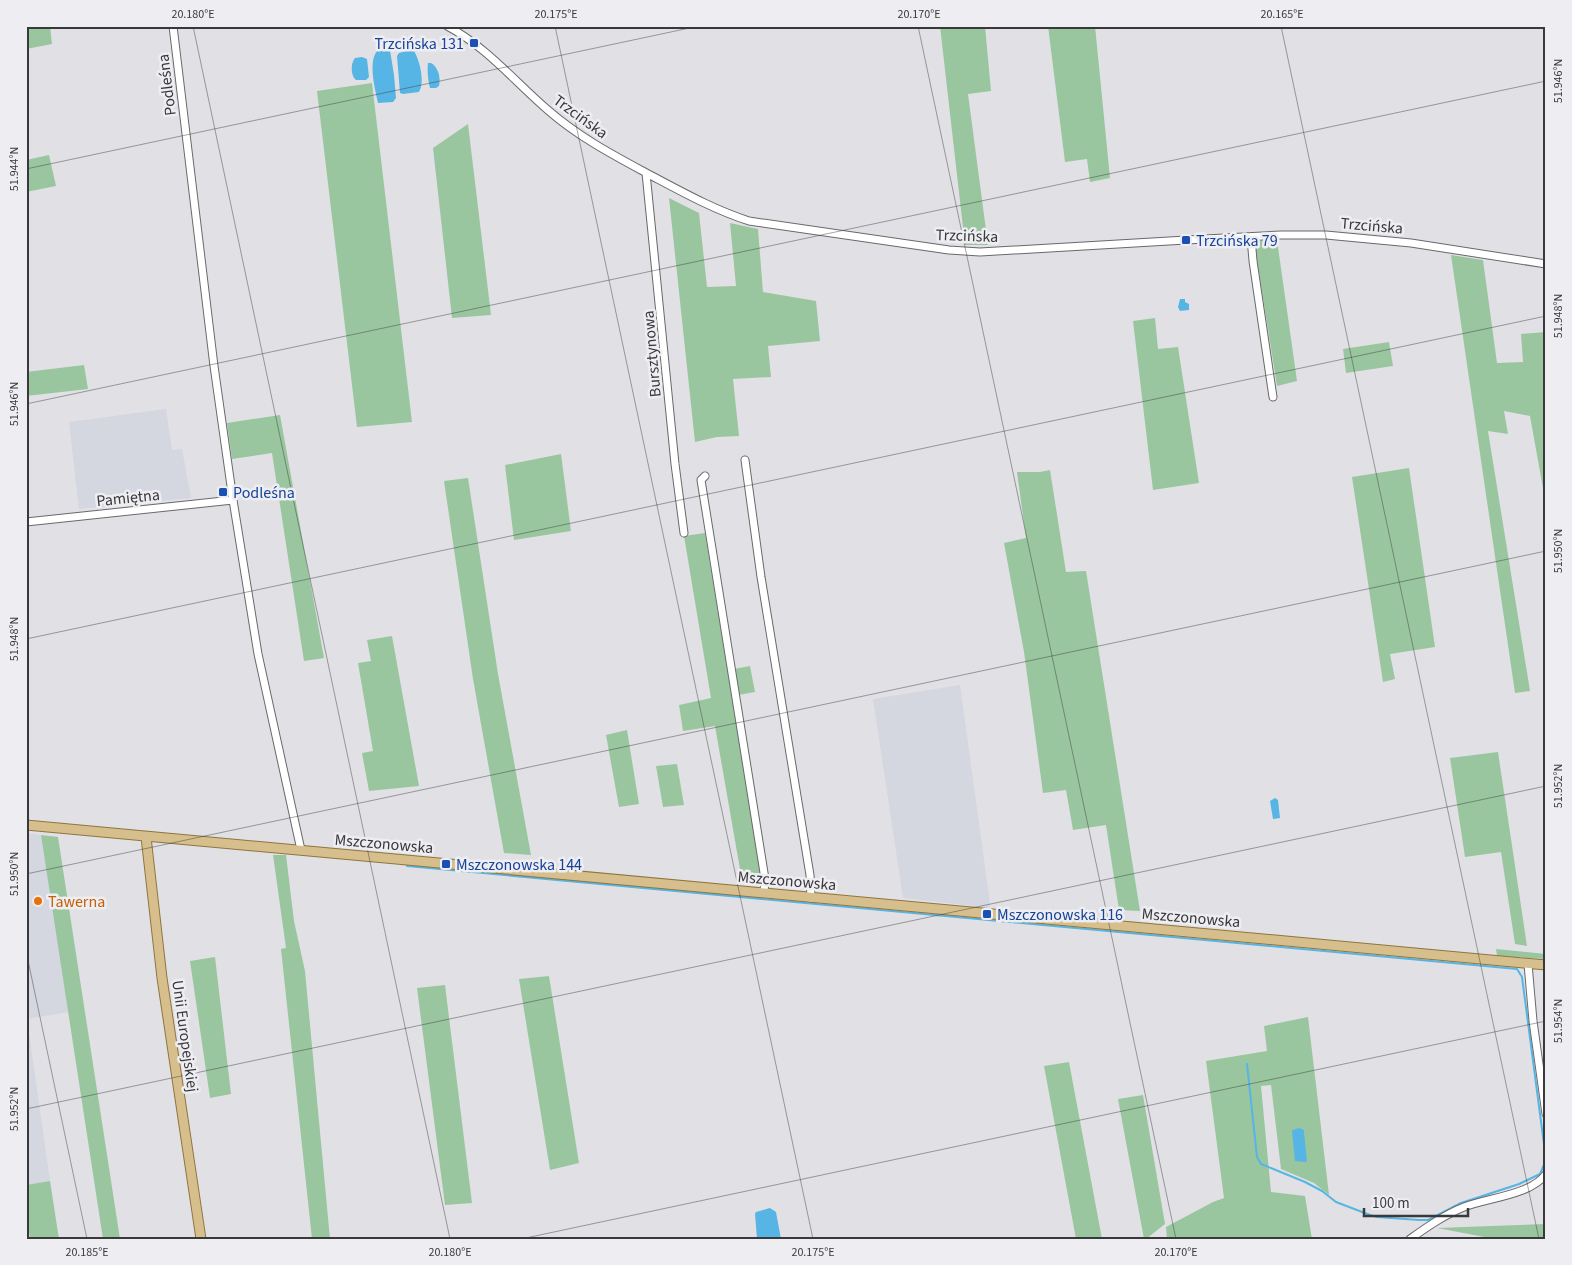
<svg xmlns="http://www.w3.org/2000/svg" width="1572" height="1265" font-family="'Source Sans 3',sans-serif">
<rect width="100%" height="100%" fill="#e1e1e5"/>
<!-- built -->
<path fill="#d4d6e0" d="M166,409L172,450L182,449L191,498L79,509L69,422Z
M960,685L989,896L990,908L903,898L873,699Z
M26,833L41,835L69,1012L27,1019L50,1181L26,1185Z"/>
<!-- green -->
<path fill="#99c69f" d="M26,26H50L52,44L26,49Z
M940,26H985L991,91L968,94L988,245H965Z
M1048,26H1095L1110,178L1090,182L1087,159L1065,162Z
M372,83L412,422L357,427L317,91Z
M468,124L491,315L452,318L433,148Z
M49,155L56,186L26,192V160Z
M669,198L699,213L707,287L736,286L730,223L758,229L763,292L816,301L820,341L768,346L771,377L733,379L739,436L717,437L695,442Z
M1277,240L1297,381L1277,386L1254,241Z
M1451,255L1483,260L1497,363L1523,362L1521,334L1546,332V505L1530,416L1504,411L1508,434L1488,431L1530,691L1515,693Z
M1155,318L1158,349L1178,347L1199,483L1153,490L1133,321Z
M1389,342L1393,366L1346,373L1343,349Z
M84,365L88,389L26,396V372Z
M280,415L324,658L304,661L272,453L232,459L227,423Z
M561,454L571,531L514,540L505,465Z
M1409,468L1435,647L1390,654L1395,679L1383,682L1352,477Z
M1050,470L1066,572L1086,571L1140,911L1119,910L1106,825L1073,830L1066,790L1043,793L1024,652L1004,543L1026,538L1017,472H1040Z
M468,478L498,674L531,855L504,853L473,679L444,481Z
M705,533L761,876L741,875L715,726L683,731L679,705L711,698L684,536Z
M392,636L419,786L369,791L362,753L373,751L358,663L371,661L367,640Z
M750,666L755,692L738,695L734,669Z
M627,730L639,804L619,807L606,735Z
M1498,752L1527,946L1515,944L1501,852L1465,857L1450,758Z
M677,764L684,805L663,807L656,766Z
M41,835L58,837L120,1239H103Z
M273,855H286L294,921L305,971L330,1239H312L281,949L286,948Z
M1496,949L1546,954V959L1497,956Z
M215,957L231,1094L210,1098L190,961Z
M549,976L579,1163L550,1170L519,979Z
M445,985L472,1203L445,1205L417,988Z
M1308,1017L1329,1195L1314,1183L1281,1169L1271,1085L1261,1086L1271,1192L1305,1196L1312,1239H1167L1166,1227L1213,1202L1224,1198L1206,1061L1267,1051L1264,1026Z
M1069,1062L1102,1239H1076L1044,1066Z
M1143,1095L1165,1224L1146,1239H1144L1118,1099Z
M50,1181L59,1239H30L26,1214V1185Z
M1546,1224V1239H1495L1437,1228Z"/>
<!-- water -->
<path fill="#56b5e4" d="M383,47L390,50L394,75L396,98L393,102L378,103C375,89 365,53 383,47Z
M410,50L414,51C420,61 425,82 419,92L403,94L400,93L397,56L399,53Z
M362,57L367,59L369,77L366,80H356C351,76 350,64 355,58Z
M428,63H431C438,67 441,77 439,86L436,88H430C428,80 427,72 428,63Z
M1180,299H1185V302L1189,304V310L1180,311L1178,307Z
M1275,798L1278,800L1280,818L1273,819L1270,801Z
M1299,1128L1304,1130V1133L1307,1161L1306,1162L1295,1161L1292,1131L1293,1130Z
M770,1208L776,1212L781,1239H757L755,1214L756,1212Z"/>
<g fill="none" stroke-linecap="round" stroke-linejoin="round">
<!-- stream -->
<path stroke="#56b5e4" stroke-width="2" d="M407,866L1517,969L1522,977L1545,1152L1546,1160L1540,1174L1519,1184L1461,1203L1428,1220H1419L1377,1217L1370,1215L1336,1202L1322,1191L1305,1182L1261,1164L1257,1157L1247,1064"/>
<defs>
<path id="minor" d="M173,26L214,366L233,500L258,654L301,850
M447,26C487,47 516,83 549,111C580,138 617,157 652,176C684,193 715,210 749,221L949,250L980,252L1186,240L1281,235H1326L1411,243L1546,264
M646,173L675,464L684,533
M1251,237L1253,261L1273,397
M745,460L761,577L810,875L811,898
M705,476L701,480L765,879L764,893
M26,522L233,500
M1528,964L1533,1021L1546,1114
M1410,1239C1427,1227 1444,1215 1464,1207C1487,1198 1531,1195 1546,1174"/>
<path id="major" d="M26,825L1546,965
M146,837L162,978L201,1239"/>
</defs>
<!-- minor casing -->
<use href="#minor" stroke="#69696c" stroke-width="9"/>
<!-- major casing -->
<use href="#major" stroke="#8e753e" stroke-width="11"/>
<!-- minor -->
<use href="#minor" stroke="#fff" stroke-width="7"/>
<!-- major -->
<use href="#major" stroke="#d6bf8c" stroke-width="9"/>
</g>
<!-- ticks -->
<path fill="none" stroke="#39393b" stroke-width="1" stroke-opacity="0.45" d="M193,26L450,1239M555,26L813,1239M918,26L1176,1239M1281,26L1539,1239M26,169L699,26M26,404L1546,81M26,639L1546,316M26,874L1546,551M26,951L87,1239M26,1109L1546,786M521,1239L1546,1021"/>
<!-- markers -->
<g fill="#1a4fb4" stroke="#eeeef2" stroke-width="2">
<rect x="469" y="38" width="10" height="10" rx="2.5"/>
<rect x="1181" y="235" width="10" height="10" rx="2.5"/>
<rect x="218" y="487" width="10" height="10" rx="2.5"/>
<rect x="441" y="859" width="10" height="10" rx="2.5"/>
<rect x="982" y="909" width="10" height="10" rx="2.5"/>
</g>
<circle fill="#e8710a" stroke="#eeeef2" stroke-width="2" cx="38" cy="901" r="5"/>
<g text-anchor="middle" stroke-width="5" stroke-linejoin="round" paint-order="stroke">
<!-- transit labels -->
<g font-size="16" fill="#164399" stroke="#eeeef2" text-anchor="start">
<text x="464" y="49" text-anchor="end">Trzcińska 131</text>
<text x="1196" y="246">Trzcińska 79</text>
<text x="233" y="498">Podleśna</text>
<text x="456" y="870">Mszczonowska 144</text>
<text x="997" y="920">Mszczonowska 116</text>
</g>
<!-- street labels -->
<g font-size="16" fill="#39393b" stroke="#eeeef2">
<text transform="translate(166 85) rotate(-97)" y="6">Podleśna</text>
<text transform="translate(581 116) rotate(36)" y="6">Trzcińska</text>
<text transform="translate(1372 225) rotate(5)" y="6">Trzcińska</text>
<text transform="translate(967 235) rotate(2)" y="6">Trzcińska</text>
<text transform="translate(651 354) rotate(-95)" y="6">Bursztynowa</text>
<text transform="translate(128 497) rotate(-6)" y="6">Pamiętna</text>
<text transform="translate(384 843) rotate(5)" y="6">Mszczonowska</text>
<text transform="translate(787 880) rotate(5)" y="6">Mszczonowska</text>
<text transform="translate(1191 917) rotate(5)" y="6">Mszczonowska</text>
<text transform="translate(186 1036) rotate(82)" y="6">Unii Europejskiej</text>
</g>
<!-- food labels -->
<g font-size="16" fill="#c56008" stroke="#eeeef2" text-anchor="start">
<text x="48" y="907">Tawerna</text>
</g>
</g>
<!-- border -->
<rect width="1572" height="1265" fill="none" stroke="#eeeef2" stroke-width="55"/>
<!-- scale -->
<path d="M1364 1208v8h104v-8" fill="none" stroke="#39393b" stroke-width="2.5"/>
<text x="1372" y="1208" font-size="15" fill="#39393b" stroke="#eeeef2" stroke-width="4" paint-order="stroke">100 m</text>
<rect x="28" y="28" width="1516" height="1210" fill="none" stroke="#39393b" stroke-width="2"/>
<g font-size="12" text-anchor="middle" fill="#39393b">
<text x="193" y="18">20.180°E</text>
<text x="556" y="18">20.175°E</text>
<text x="919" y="18">20.170°E</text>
<text x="1282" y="18">20.165°E</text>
<text transform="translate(1558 81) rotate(-90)" y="4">51.946°N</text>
<text transform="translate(14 169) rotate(-90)" y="4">51.944°N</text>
<text transform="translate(1558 316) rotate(-90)" y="4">51.948°N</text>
<text transform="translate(14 404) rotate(-90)" y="4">51.946°N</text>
<text transform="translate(1558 551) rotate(-90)" y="4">51.950°N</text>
<text transform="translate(14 639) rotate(-90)" y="4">51.948°N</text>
<text transform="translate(1558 786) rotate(-90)" y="4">51.952°N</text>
<text transform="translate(14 874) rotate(-90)" y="4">51.950°N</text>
<text transform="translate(1558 1021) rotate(-90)" y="4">51.954°N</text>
<text transform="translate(14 1109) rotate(-90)" y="4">51.952°N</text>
<text x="87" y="1256">20.185°E</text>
<text x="450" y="1256">20.180°E</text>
<text x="813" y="1256">20.175°E</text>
<text x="1176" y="1256">20.170°E</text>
</g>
</svg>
